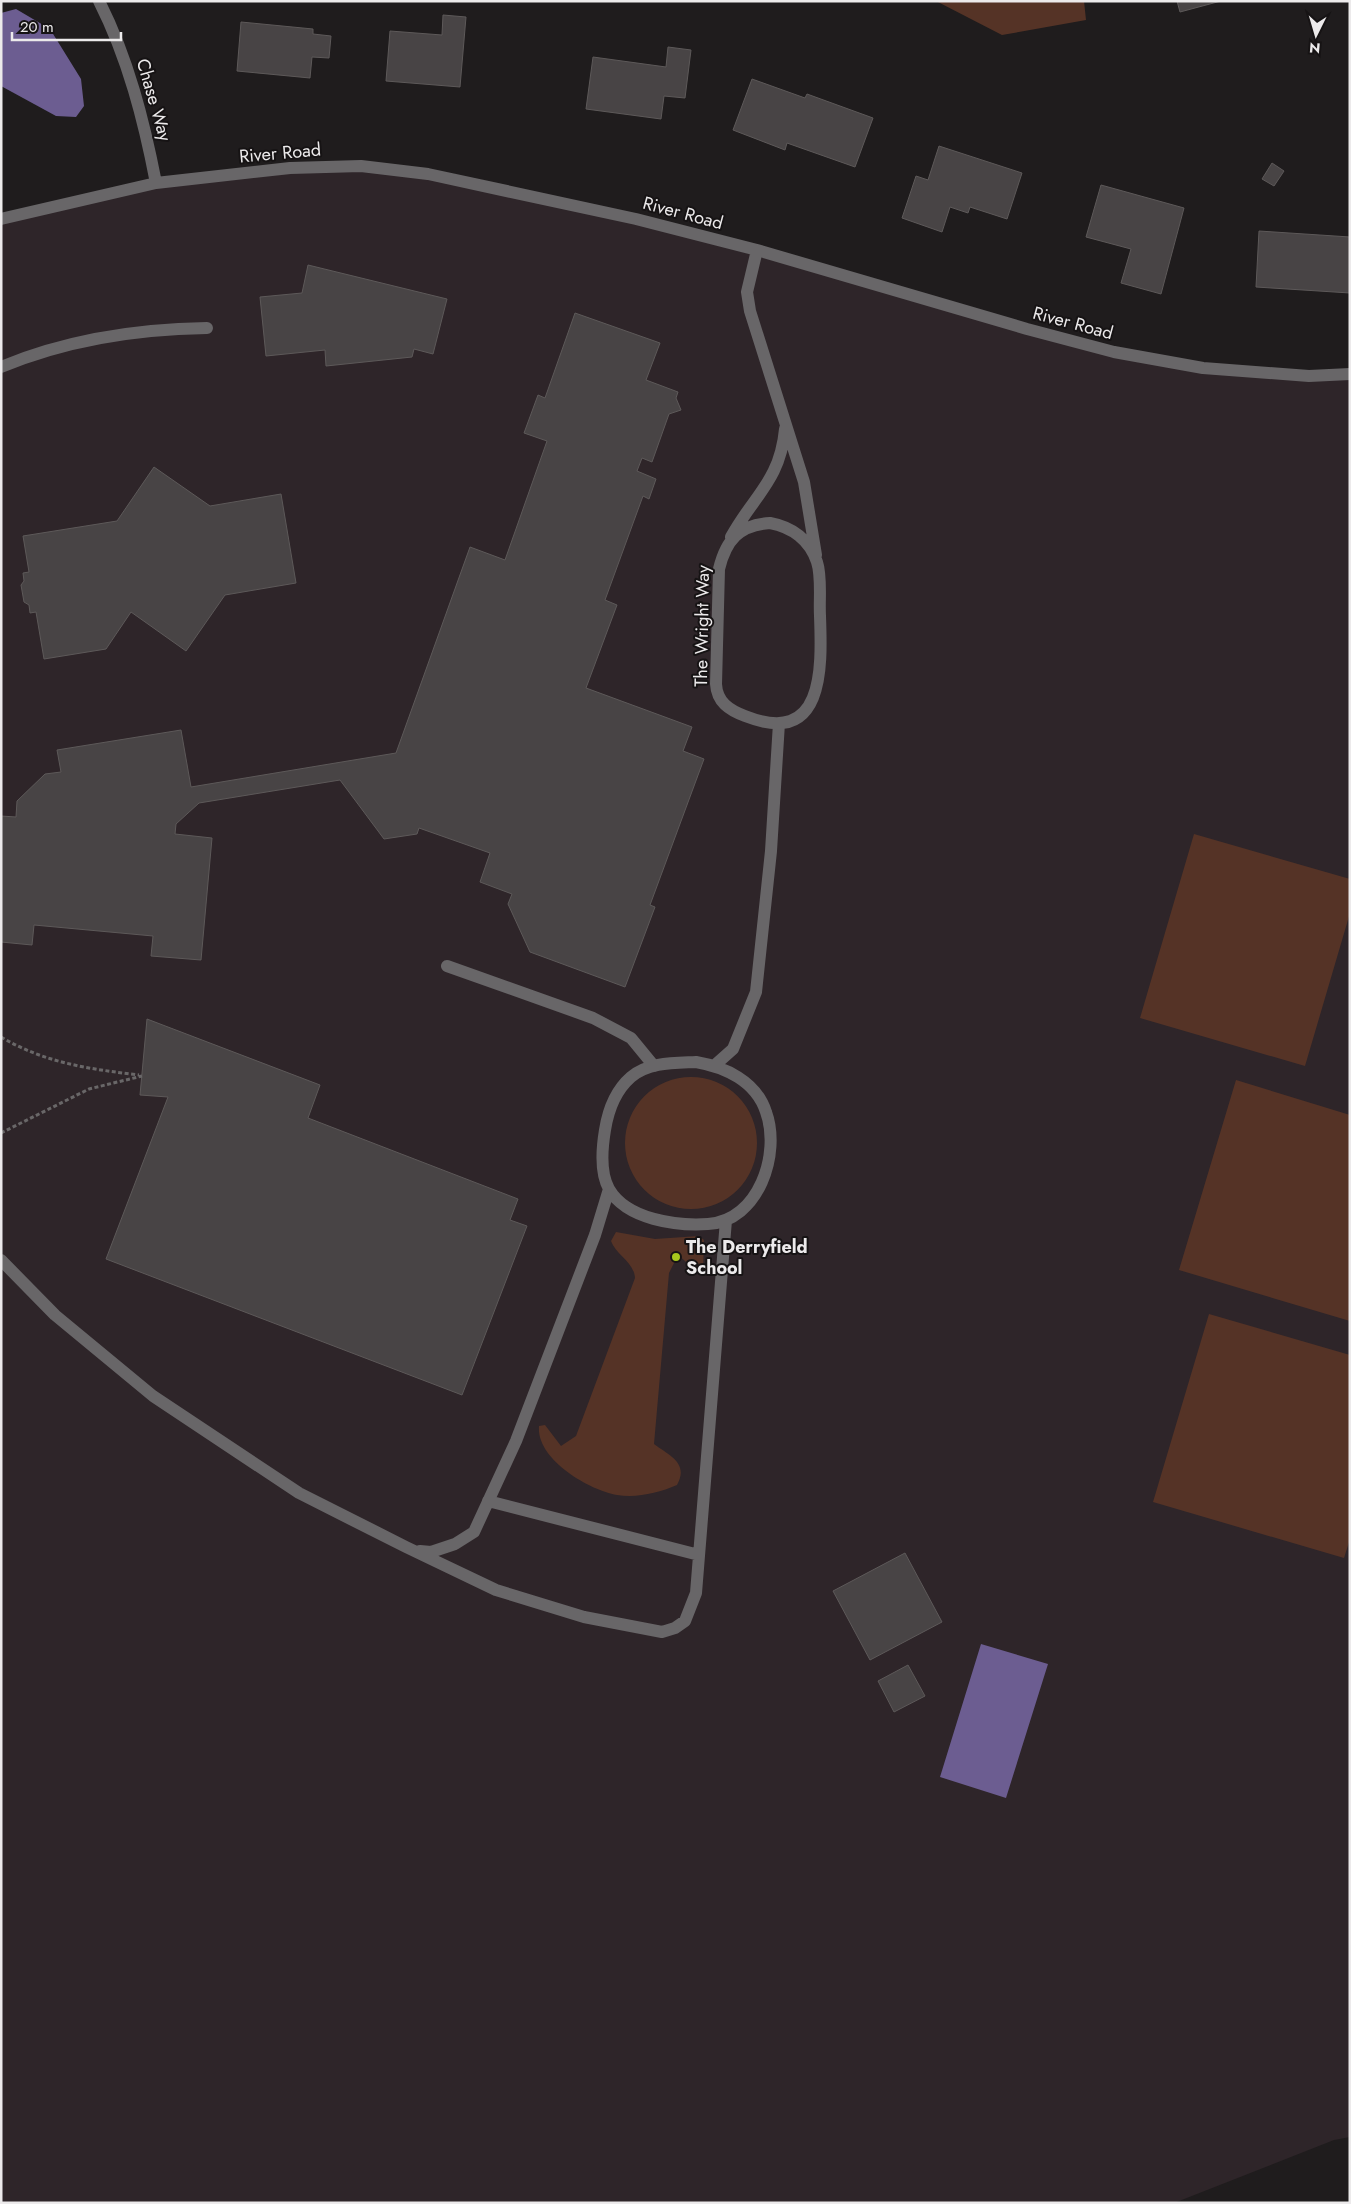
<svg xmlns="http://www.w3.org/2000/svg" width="1351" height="2204" font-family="Jost,sans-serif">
<rect width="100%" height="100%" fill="#1f1c1d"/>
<!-- built -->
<path fill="#2e2529" d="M361,166L532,195L1027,329L1203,368L1350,374V2137L1334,2140L1174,2203H1V219L156,183Z"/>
<!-- green -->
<path fill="#553326" d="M936,1H1084L1086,20L1002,35Z
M1194,834L1350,879V913L1305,1066L1140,1018Z
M625 1143a66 66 0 1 1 132 0a66 66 0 1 1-132 0Z
M1236,1080L1350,1115V1321L1179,1270Z
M616,1232L655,1239L699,1236L704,1240L703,1271L699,1273L678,1255L669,1273L654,1444C670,1456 689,1463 677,1485C658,1493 638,1498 617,1495C589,1490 536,1459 539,1426L545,1425L561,1446L576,1436L635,1278C634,1262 616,1255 611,1241Z
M1209,1314L1350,1355V1539L1344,1558L1153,1502Z"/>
<!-- water -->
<path fill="#6c5d91" d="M16,9L50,29L81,79L84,106L76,117L56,116L1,86V13Z
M981,1644L1048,1664L1006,1798L940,1777Z"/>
<!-- building -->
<path fill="#484445" stroke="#5d5959" d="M1177,1H1221L1180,12Z
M443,15L466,17L460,87L386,81L390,31L442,35Z
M241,22L313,29V34L331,36L329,58L312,57L310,78L237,71Z
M668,47L691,50L685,98L664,96L661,119L586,109L593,57L666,67Z
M752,79L805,98L807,94L873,118L855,167L787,143L785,150L733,130Z
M939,146L1022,173L1007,219L970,207L968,213L950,207L942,232L902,218L916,176L928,180Z
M1272,163L1284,171L1274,186L1262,179Z
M1101,185L1184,208L1161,294L1121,283L1131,249L1086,237Z
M1259,231L1350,237V293L1256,287Z
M308,265L447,299L433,354L414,349L412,357L326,366L325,350L266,356L260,297L302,293Z
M575,313L660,343L646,380L678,392L676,398L681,410L669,414L652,462L642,458L637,471L656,479L649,499L643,496L605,600L617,605L586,688L692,727L683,751L704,759L650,905L655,907L625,987L530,952L508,904L512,894L480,882L490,853L419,828L417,834L384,839L340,780L199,803L176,824L175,834L212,838L201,960L151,956L153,936L34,925L32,945L1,942V816L16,817L17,801L45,774L61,772L57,750L181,730L191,787L396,753L470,547L505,560L547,441L524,433L538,395L545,398Z
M154,467L210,506L281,494L296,583L225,595L186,651L131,612L106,649L44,659L36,612L30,613L29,605L24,602L21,585L24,581L23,573L29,572L23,536L117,521Z
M147,1019L320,1085L308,1118L518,1199L510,1220L527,1226L462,1395L106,1259L168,1097L140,1095Z
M905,1553L942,1622L870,1660L833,1591Z
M908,1665L925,1696L894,1712L878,1681Z"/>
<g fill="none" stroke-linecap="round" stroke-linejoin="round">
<!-- path -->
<path stroke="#696768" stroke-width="3" stroke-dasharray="4 2.5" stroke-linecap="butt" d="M1,1037C45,1063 89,1069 139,1075
M1,1133L89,1089L142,1076"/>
<!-- minor -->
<path stroke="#686668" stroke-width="12" d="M99,1C128,58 144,121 156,183
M1,219L156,183L290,168L361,166L428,174L636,219L757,250L1027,329L1114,352L1203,368L1309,376L1350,374
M757,250L747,292L750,311L804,482L816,555
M1,367C66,340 136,329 207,328
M770,523C792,527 810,540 817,562C822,577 819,600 820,616C822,670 824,747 745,716C729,710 717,702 716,684L719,569C726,540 739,525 770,523Z
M731,537C754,495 780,481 785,429
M447,966L593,1018L631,1038L654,1066
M696,1062C725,1067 756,1081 766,1112C781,1153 759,1221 708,1224C677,1226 627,1220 609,1189C600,1173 602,1148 605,1130C608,1111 616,1090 631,1077C649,1062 674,1063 696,1062Z
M715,1065L733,1049L756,992L771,851L779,723
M1,1260L55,1315L153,1396L299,1493L406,1547L496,1590L584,1617L662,1632L675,1628L685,1621L696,1593L726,1220
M488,1501L699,1555
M420,1551L431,1552L455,1544L474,1532L516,1441L595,1235L609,1189"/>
</g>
<!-- markers -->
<circle fill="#a8c71d" stroke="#161314" stroke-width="2" cx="676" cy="1257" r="5"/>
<g text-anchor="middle" stroke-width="4" stroke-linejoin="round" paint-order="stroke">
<!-- street labels -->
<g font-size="18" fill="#eceaeb" stroke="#161314">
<text transform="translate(154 100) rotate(74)" y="6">Chase Way</text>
<text transform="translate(280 153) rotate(-5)" y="6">River Road</text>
<text transform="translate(683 213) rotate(15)" y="6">River Road</text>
<text transform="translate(1073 323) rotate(15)" y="6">River Road</text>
<text transform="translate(702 626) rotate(-89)" y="6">The Wright Way</text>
</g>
<!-- poi labels -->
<g font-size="18" font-weight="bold" fill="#eceaeb" stroke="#161314" text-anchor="start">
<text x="686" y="1253">The Derryfield<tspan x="686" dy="21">School</tspan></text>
</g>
</g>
<!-- border -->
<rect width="1351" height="2204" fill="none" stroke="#eceaeb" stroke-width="5"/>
<!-- north arrow -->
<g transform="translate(1316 35) rotate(185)" stroke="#161314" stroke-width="4" paint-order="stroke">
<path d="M0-4L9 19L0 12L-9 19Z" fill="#eceaeb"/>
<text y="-8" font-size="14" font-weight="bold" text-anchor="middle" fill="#eceaeb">N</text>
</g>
<!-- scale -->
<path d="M12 32v8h109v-8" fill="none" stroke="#eceaeb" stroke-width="2.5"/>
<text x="20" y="32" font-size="15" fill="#eceaeb" stroke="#161314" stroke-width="4" paint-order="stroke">20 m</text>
</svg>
